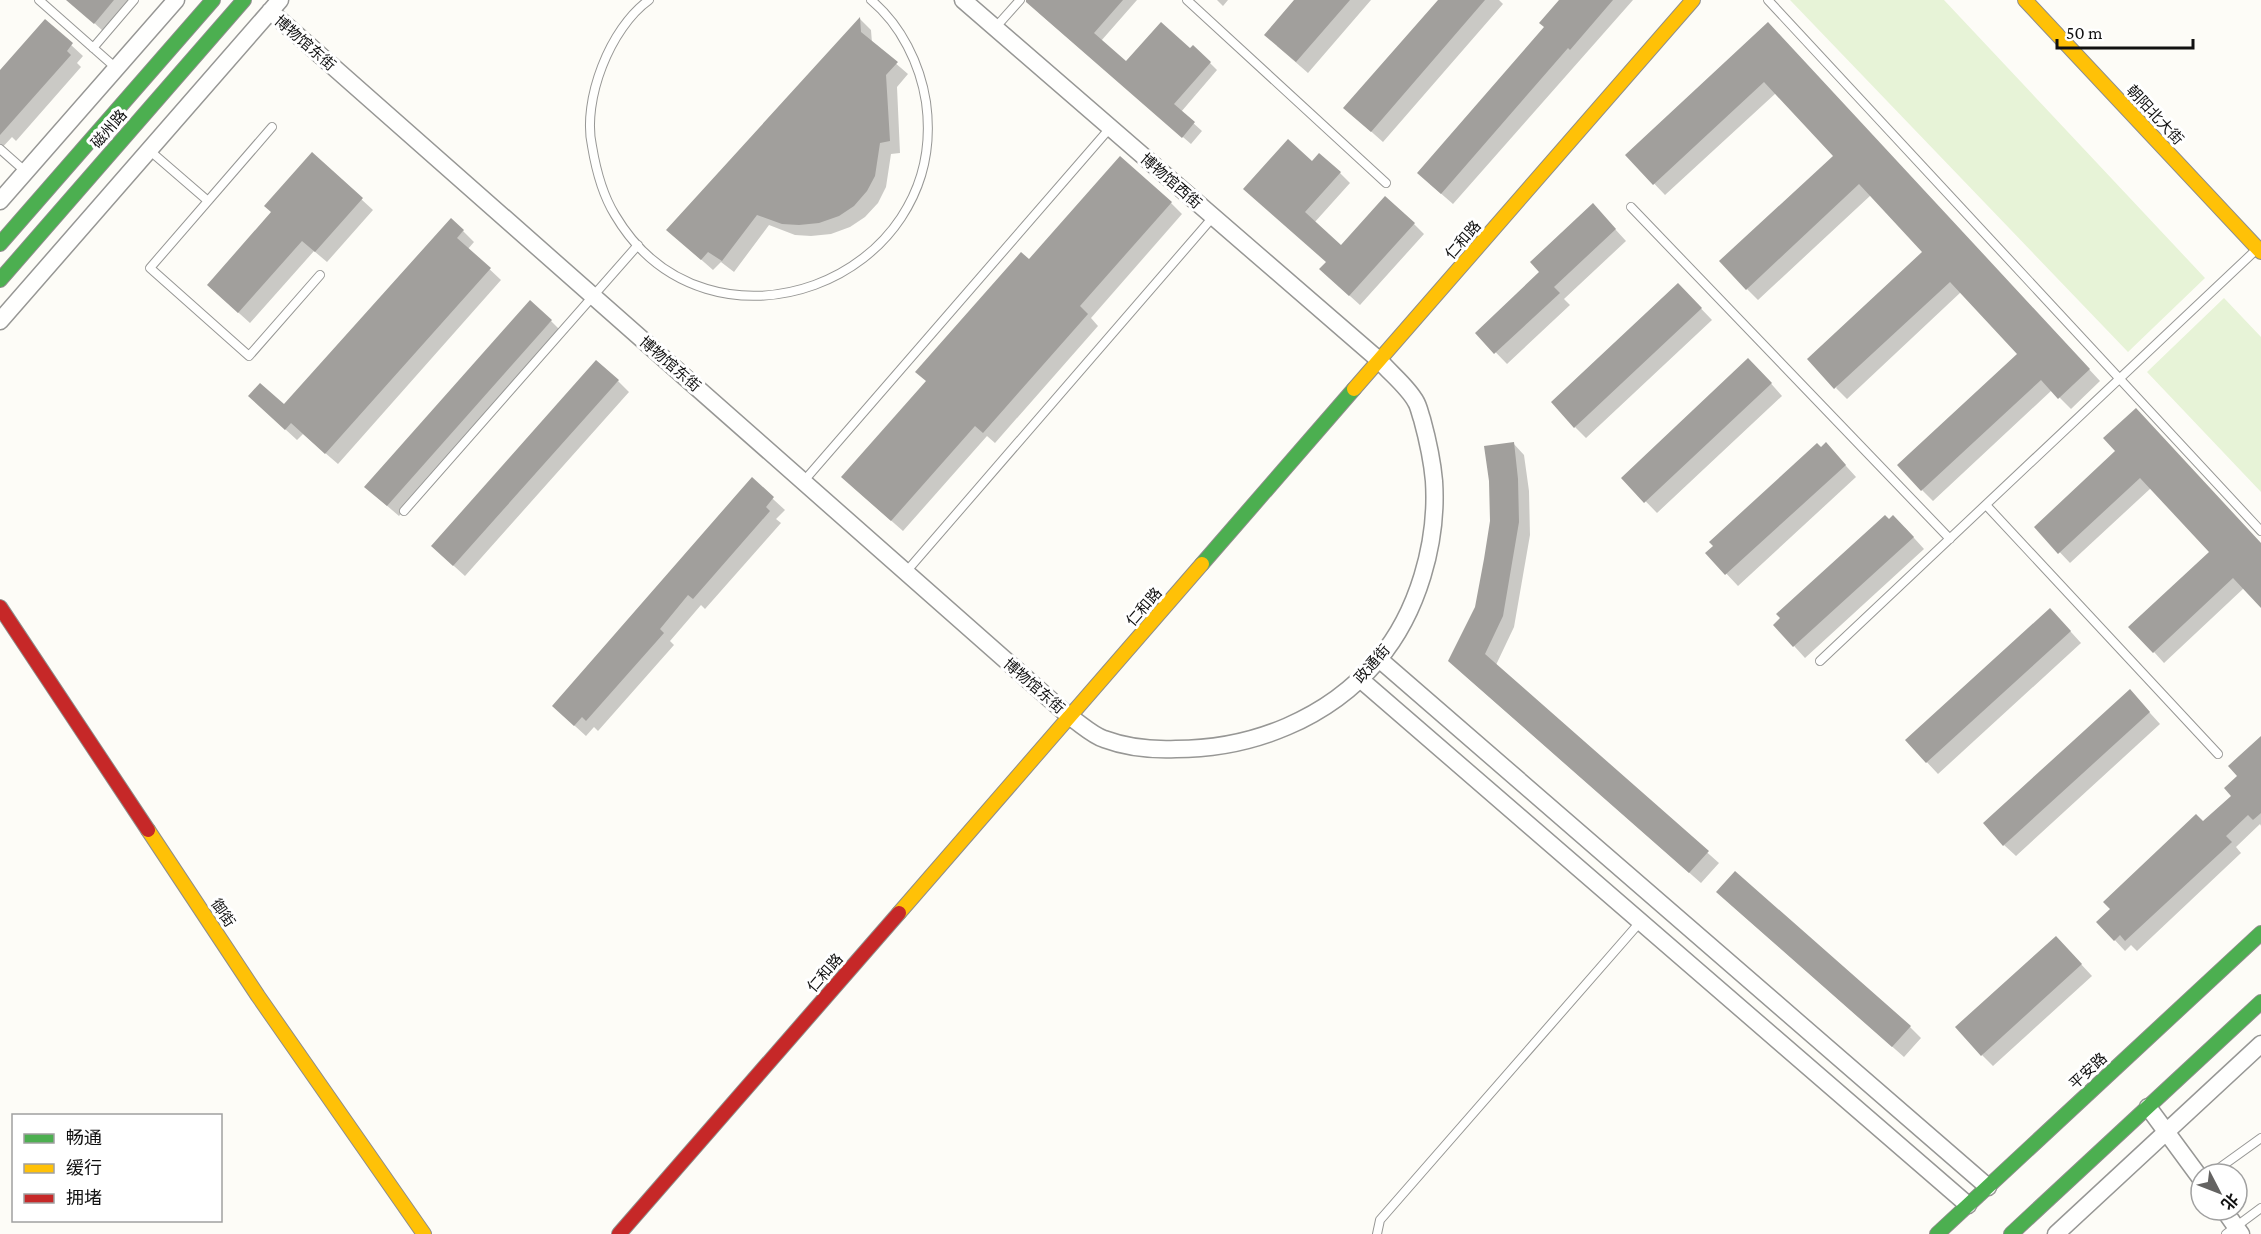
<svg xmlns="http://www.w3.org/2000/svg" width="2261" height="1234" font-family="'Crimson Pro','Noto Sans SC',serif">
<rect width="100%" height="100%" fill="#fdfcf7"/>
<!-- green -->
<path fill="#e7f3d7" d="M1790,0H1944L2205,278L2128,352Z
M2224,298L2261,337V492L2147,372Z"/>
<!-- shadow -->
<path fill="#0003" d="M69,0H130L103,31Z
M1034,0H1137L1101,41L1126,63L1190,50L1210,63L1217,70L1181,112L1202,131L1191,144L1039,13Z
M1217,0H1228L1223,6Z
M1296,0H1371L1308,73L1277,46Z
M1440,0H1499L1503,4L1383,142L1357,119Z
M1561,0H1633L1453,204L1430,184L1546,28Z
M860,19L871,30L872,43L908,74L897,87L900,153L891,154L886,187L878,203L865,217L850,227L831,234L811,236L795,235L769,225L734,272L721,262L713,270L680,241Z
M45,21L83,56L77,63L81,67L16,141L12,137L0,150V71Z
M1779,35L2100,381L2071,409L2052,390L1933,501L1922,490L2019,354L1961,292L1847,399L1836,388L1924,252L1871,195L1758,300L1747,289L1835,156L1776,93L1665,195L1627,155Z
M312,154L373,210L327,262L314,251L250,323L220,296Z
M1312,163L1340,173L1350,183L1314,223L1341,247L1414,224L1424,234L1360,305L1331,279L1327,262L1255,198Z
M1171,203L1182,214L1091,318L1098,326L995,443L987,436L903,531L854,488L927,381L1029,261Z
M1604,217L1626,241L1564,299L1570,305L1507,364L1477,333Z
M463,231L474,242L468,249L501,280L338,464L303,434L297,440L261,407L284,406Z
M1689,296L1712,320L1586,438L1575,427Z
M551,321L562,332L399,516L378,498Z
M1760,371L1782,396L1657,513L1623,478Z
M618,381L629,392L465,576L444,557Z
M1513,443L1524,455L1529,491L1530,535L1514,627L1496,665L1719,863L1701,883L1461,672Z
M1821,449L1837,456L1856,477L1738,586L1707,553Z
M2117,451L2261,544V606L2244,588L2164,663L2154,652L2211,552L2151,488L2070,563L2036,527Z
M752,480L785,510L776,519L781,523L705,609L701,605L670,641L674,645L598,731L594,727L586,736L565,717Z
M1905,528L1924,549L1805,658L1775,625Z
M2061,621L2081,643L1938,774L1907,741Z
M2141,703L2160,724L2016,856L2004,845Z
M2261,743V826L2260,824L2236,847L2241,853L2137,951L2131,945L2125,951L2098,922L2233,796L2239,776Z
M1729,903L1910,1027L1921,1038L1904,1057Z
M2067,949L2092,976L1993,1066L1982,1055Z"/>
<!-- building -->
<path fill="#a19f9c" d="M66,0H114L94,24Z
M1026,0H1123L1094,33L1126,61L1161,22L1190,48L1193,45L1211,62L1174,104L1195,122L1182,138L1026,2Z
M1294,0H1350L1296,62L1264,35Z
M1438,0H1485L1371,132L1343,108Z
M1559,0H1613L1570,50L1568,48L1441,194L1417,173L1544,27L1539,23Z
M860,17L861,32L898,62L886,75L890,141L880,143L875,176L867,191L854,206L839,216L819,223L799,225L782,224L757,215L722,261L708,252L701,260L666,230Z
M45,19L73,43L67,51L71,55L0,135V70Z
M1768,22L2090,369L2058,399L2041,380L1921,491L1897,465L2017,354L1950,282L1834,389L1807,359L1922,252L1859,184L1746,290L1719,261L1833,156L1764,82L1653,185L1625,155Z
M1288,139L1312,161L1319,153L1341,172L1305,212L1341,245L1385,196L1415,223L1349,296L1319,269L1326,262L1243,189Z
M312,152L363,198L315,252L302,241L238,313L207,285L271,212L264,206Z
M1120,156L1172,202L1080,306L1088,314L983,433L975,426L891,521L841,477L926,381L915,372L1021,252L1029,259Z
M1593,203L1616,229L1554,287L1560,293L1494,354L1475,333L1539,272L1530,262Z
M451,218L464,230L457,238L491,268L325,454L291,423L285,430L248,396L260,383L284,404Z
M1678,283L1702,308L1574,428L1551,402Z
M530,300L552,320L387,506L364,487Z
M1748,358L1772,383L1644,503L1621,478Z
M596,360L619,380L453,566L431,546Z
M2136,408L2261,543V608L2233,578L2153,653L2128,627L2209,552L2140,478L2058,554L2034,527L2115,451L2103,438Z
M1514,442L1518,479L1519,522L1503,616L1485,654L1709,851L1689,873L1448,661L1475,607L1484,559L1490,521L1489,481L1484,446Z
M1826,442L1846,465L1725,575L1705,553L1713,546L1709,542L1817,443L1821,447Z
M752,477L774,497L766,507L770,511L693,599L688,595L660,629L664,633L586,721L582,717L574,726L552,706Z
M1885,515L1889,519L1893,515L1914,537L1793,647L1773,625L1780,618L1776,614Z
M2050,608L2071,631L1926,763L1905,740Z
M2130,689L2150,712L2003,846L1983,823Z
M2261,736V813L2253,820L2248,815L2226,836L2232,842L2125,941L2120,935L2114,941L2096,922L2110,909L2103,902L2196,814L2203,821L2231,796L2224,788L2237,776L2228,766Z
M1735,871L1911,1026L1892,1047L1716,892Z
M2056,936L2082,964L1981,1056L1955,1027Z"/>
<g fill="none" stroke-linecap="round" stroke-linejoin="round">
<defs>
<path id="lane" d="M39,0L116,68
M649,0C610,28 582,100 592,146C596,170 602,194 615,215C708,372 951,282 926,102C920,64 901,25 871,0
M1187,0L1386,183
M1768,0L2261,531
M995,28L1020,0
M93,48L134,0
M272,127L150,268L249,356L320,275
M0,149L26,172
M149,150L208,201
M1631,207L1950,539
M803,482L1110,128
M1986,505L2218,754
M404,511L638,245
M906,572L1213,217
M1820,661L2257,249
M2211,1174L2261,1138
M1377,1234L1380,1220L1641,921
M2226,1234L2261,1208"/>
<path id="street" d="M270,11L1070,717C1081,724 1092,735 1104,739C1128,748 1151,750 1176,749C1252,749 1328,719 1378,660C1418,613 1438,542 1434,481C1432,458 1428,441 1422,419C1420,414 1419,407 1416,402C1408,387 1391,374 1380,361L963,0
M0,201L176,0
M0,321L280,0
M1379,659L1988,1187
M1360,679L1968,1205
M2148,1107L2201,1179
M2224,1210L2241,1234
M2056,1234L2261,1044"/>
<path id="fast" d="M0,244L213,0
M0,280L244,0
M1202,564L1354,389
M1937,1234L2261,933
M2011,1234L2261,1002"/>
<path id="slow" d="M2025,0L2261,252
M1354,389L1693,0
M148,830L258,996L424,1234
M899,913L1202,564"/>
<path id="jam" d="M0,607L148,830
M619,1234L899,913"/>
</defs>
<!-- lane casing -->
<use href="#lane" stroke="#979795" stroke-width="10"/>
<!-- street casing -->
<use href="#street" stroke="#979795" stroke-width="19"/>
<!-- fast casing -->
<use href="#fast" stroke="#8e8d8b" stroke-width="16"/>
<!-- slow casing -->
<use href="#slow" stroke="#8e8d8b" stroke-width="16"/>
<!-- jam casing -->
<use href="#jam" stroke="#8e8d8b" stroke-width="16"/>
<!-- lane -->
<use href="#lane" stroke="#fffffe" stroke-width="8"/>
<!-- street -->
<use href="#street" stroke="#fffffe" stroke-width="16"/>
<!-- fast -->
<use href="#fast" stroke="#4caf50" stroke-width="14"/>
<!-- slow -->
<use href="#slow" stroke="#ffc107" stroke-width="14"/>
<!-- jam -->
<use href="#jam" stroke="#c62828" stroke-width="14"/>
</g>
<g text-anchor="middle" stroke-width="6" stroke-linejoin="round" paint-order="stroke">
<!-- street labels -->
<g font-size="15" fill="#111" stroke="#fff">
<text transform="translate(305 43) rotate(41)" y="5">博物馆东街</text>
<text transform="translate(2155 115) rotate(47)" y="5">朝阳北大街</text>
<text transform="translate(109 129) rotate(-49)" y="5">磁州路</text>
<text transform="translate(1171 181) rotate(41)" y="5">博物馆西街</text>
<text transform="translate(1463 240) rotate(-49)" y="5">仁和路</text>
<text transform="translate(670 364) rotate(41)" y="5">博物馆东街</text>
<text transform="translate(1144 607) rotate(-49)" y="5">仁和路</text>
<text transform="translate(1372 664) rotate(-49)" y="5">政通街</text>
<text transform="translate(1034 686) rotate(41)" y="5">博物馆东街</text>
<text transform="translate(223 913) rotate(56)" y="5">御街</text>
<text transform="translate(825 973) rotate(-49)" y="5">仁和路</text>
<text transform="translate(2088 1071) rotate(-43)" y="5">平安路</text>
</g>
</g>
<!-- legend -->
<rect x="12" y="1114" width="210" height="108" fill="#ffffff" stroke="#a0a0a0" stroke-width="1.5"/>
<rect x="24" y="1134" width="30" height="9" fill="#4caf50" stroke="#a0a0a0" stroke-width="1.5"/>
<text x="66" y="1144" font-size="18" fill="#111111">畅通</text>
<rect x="24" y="1164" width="30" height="9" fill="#ffc107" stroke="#a0a0a0" stroke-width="1.5"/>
<text x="66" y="1174" font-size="18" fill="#111111">缓行</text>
<rect x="24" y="1194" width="30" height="9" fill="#c62828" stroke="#a0a0a0" stroke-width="1.5"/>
<text x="66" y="1204" font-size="18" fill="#111111">拥堵</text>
<!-- north arrow -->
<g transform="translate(2219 1192) rotate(132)"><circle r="28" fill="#ffffff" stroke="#a0a0a0" stroke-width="1.5"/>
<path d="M0-4.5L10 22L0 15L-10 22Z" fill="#646362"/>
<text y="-9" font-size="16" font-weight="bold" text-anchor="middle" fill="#111111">北</text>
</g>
<!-- scale -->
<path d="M2057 39v9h136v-9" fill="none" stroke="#111111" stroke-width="3"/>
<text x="2066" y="39" font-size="18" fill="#111111" stroke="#ffffff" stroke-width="4.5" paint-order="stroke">50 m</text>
</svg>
